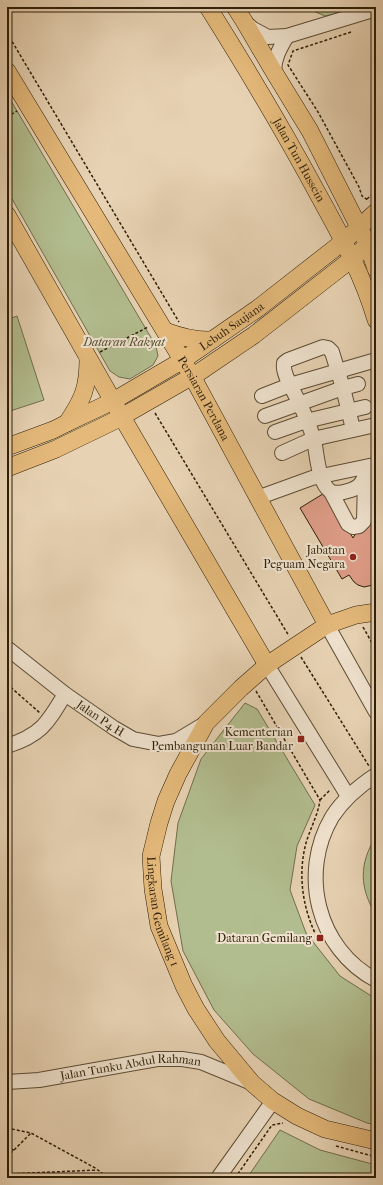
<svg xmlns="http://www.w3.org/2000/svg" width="383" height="1185" font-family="'IM FELL French Canon',serif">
<rect width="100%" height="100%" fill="#e7d2b3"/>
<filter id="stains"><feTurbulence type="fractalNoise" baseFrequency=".005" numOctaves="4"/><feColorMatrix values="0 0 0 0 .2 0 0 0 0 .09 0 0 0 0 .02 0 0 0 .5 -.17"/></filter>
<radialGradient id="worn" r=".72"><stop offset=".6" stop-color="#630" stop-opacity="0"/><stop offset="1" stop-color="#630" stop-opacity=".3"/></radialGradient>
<!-- green -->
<path fill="#b2bd8f" stroke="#706e4c" d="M304,7H337L336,14L325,16Z
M7,94L156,346L158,356L153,365L130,379L119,377L110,371L7,190Z
M17,316L44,400L7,412V320Z
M245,703L257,709L315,805L297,846L290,890L306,933L340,976L376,999V1125L367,1123L309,1099L253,1054L214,1010L183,951L171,881L178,823L201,759Z
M376,836V915C359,887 359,864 376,836Z
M280,1130L320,1150L376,1165V1178H247Z"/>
<!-- building -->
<path fill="#de9c87" stroke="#2e1f08" d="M376,490V593H374L373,585L364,587L358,585L354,582L349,575L342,579L300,508L326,492L353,538L356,533L370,522L376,520L372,491Z"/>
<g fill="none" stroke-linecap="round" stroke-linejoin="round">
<defs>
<g id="minor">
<path d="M246,23L253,29L268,37L287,36L376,9"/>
<path d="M274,72C274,58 280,48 287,36"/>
<path d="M262,396L290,385L376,360"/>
<path d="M265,416L343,388L358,384"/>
<path d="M353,429L343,388L332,352L328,348L323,347L288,360L284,363C282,375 295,392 299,403C305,414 310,427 314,440C317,454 318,482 330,491C336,495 344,492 351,490C362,487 365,478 366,467"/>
<path d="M275,432L306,421L365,407"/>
<path d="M282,453L313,439L371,426"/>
<path d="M331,492L348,524L353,527L359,526L364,521L365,478"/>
<path d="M257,498L312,478L374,465"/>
<path d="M327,625L376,712"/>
<path id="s1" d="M7,648L65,694L114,728L133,739L159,744L176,741L206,723"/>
<path d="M267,665L348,796"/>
<path d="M7,746C41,735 47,724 65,694"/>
<path d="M376,775C359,786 343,800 332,817C299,873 317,949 376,980"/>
<path id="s2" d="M7,1082L39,1080L157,1059H182L201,1062L252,1083"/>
<path d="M218,1178L273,1101"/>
</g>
<g id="major">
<path id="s3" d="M208,7C247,69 284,131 319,196C341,236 363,275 376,320"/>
<path d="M235,7L244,21L274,72L310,131L368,245L376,269"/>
<path id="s4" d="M7,71L192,376L327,625"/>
<path d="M7,215L122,417L267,665"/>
<path d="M165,331C181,337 195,341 212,340"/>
<path d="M67,423C83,399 88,388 88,359"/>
<path id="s5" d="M7,447L53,430L67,423L113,401L183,360L257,309L344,241L376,212"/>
<path d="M7,468L56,449L116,420L198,373L254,335L353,258L376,238"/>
<path id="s6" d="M376,612L356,615L327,625L267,665L241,688L206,723L178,774L166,801L159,823L151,856L153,889L159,926L184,986L196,1009L217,1041L252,1083L273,1101L297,1116L325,1129L376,1141"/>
</g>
</defs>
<!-- minor casing -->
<use href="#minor" stroke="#5c4c33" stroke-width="16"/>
<!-- major casing -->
<use href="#major" stroke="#2e1f08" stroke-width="18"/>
<!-- path -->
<path stroke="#2e1f08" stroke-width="1.5" stroke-dasharray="3 2" stroke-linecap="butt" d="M351,32L293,51L288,65L318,112L359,187L362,196L369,201
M7,33L179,322
M7,117L17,111
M367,199L376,191
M100,352L148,327
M155,413L289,636
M363,627L376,650
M301,657L369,766
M7,684L40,713
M256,691L320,800C318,815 310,829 306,843C298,873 302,905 315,933
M320,800L330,790
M7,1128L31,1133L97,1169
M336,1146L376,1157
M7,1148L14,1150
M7,1157L31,1133
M7,1174L98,1170L108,1178
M235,1178L272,1125L283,1123"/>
<!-- minor -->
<use href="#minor" stroke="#efe2ce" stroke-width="14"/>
<!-- major -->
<use href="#major" stroke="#e4b97a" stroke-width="17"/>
</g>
<!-- markers -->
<g fill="#8f2418" stroke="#efe2ce" stroke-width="1.5">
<circle cx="353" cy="557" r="4"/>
<rect x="297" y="735" width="8" height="8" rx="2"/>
<rect x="316" y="934" width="8" height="8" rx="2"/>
</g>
<g text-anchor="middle" stroke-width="4" stroke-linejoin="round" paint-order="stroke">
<!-- street labels -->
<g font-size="12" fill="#2e1f08" stroke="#efe2ce">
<text dy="4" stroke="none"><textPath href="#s3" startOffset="178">Jalan Tun Hussein</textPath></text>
<text dy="4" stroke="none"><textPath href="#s5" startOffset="256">Lebuh Saujana</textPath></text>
<text dy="4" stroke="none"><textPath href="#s4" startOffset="382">Persiaran Perdana</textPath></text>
<text dy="4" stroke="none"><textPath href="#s1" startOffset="117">Jalan P4 H</textPath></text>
<text dy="4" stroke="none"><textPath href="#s6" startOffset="409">Lingkaran Gemilang 1</textPath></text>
<text dy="4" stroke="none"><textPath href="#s2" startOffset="125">Jalan Tunku Abdul Rahman</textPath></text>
</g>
<!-- park labels -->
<g font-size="12" font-style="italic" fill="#564e30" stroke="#efe2ce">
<text x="124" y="346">Dataran Rakyat</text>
</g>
<!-- poi labels -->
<g font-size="12" fill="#2e1f08" stroke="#efe2ce" text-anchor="end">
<text x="345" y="554">Jabatan<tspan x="345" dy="14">Peguam Negara</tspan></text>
<text x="293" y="736">Kementerian<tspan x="293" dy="14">Pembangunan Luar Bandar</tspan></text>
<text x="312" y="942">Dataran Gemilang</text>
</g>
</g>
<!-- margin -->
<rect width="383" height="1185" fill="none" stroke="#e7d2b3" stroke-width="24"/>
<rect x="8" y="8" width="367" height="1169" fill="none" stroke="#2e1f08" stroke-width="2"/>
<rect x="12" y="12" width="359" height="1161" fill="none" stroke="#2e1f08"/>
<rect width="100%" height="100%" filter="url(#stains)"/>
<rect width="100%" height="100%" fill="url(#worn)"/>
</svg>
